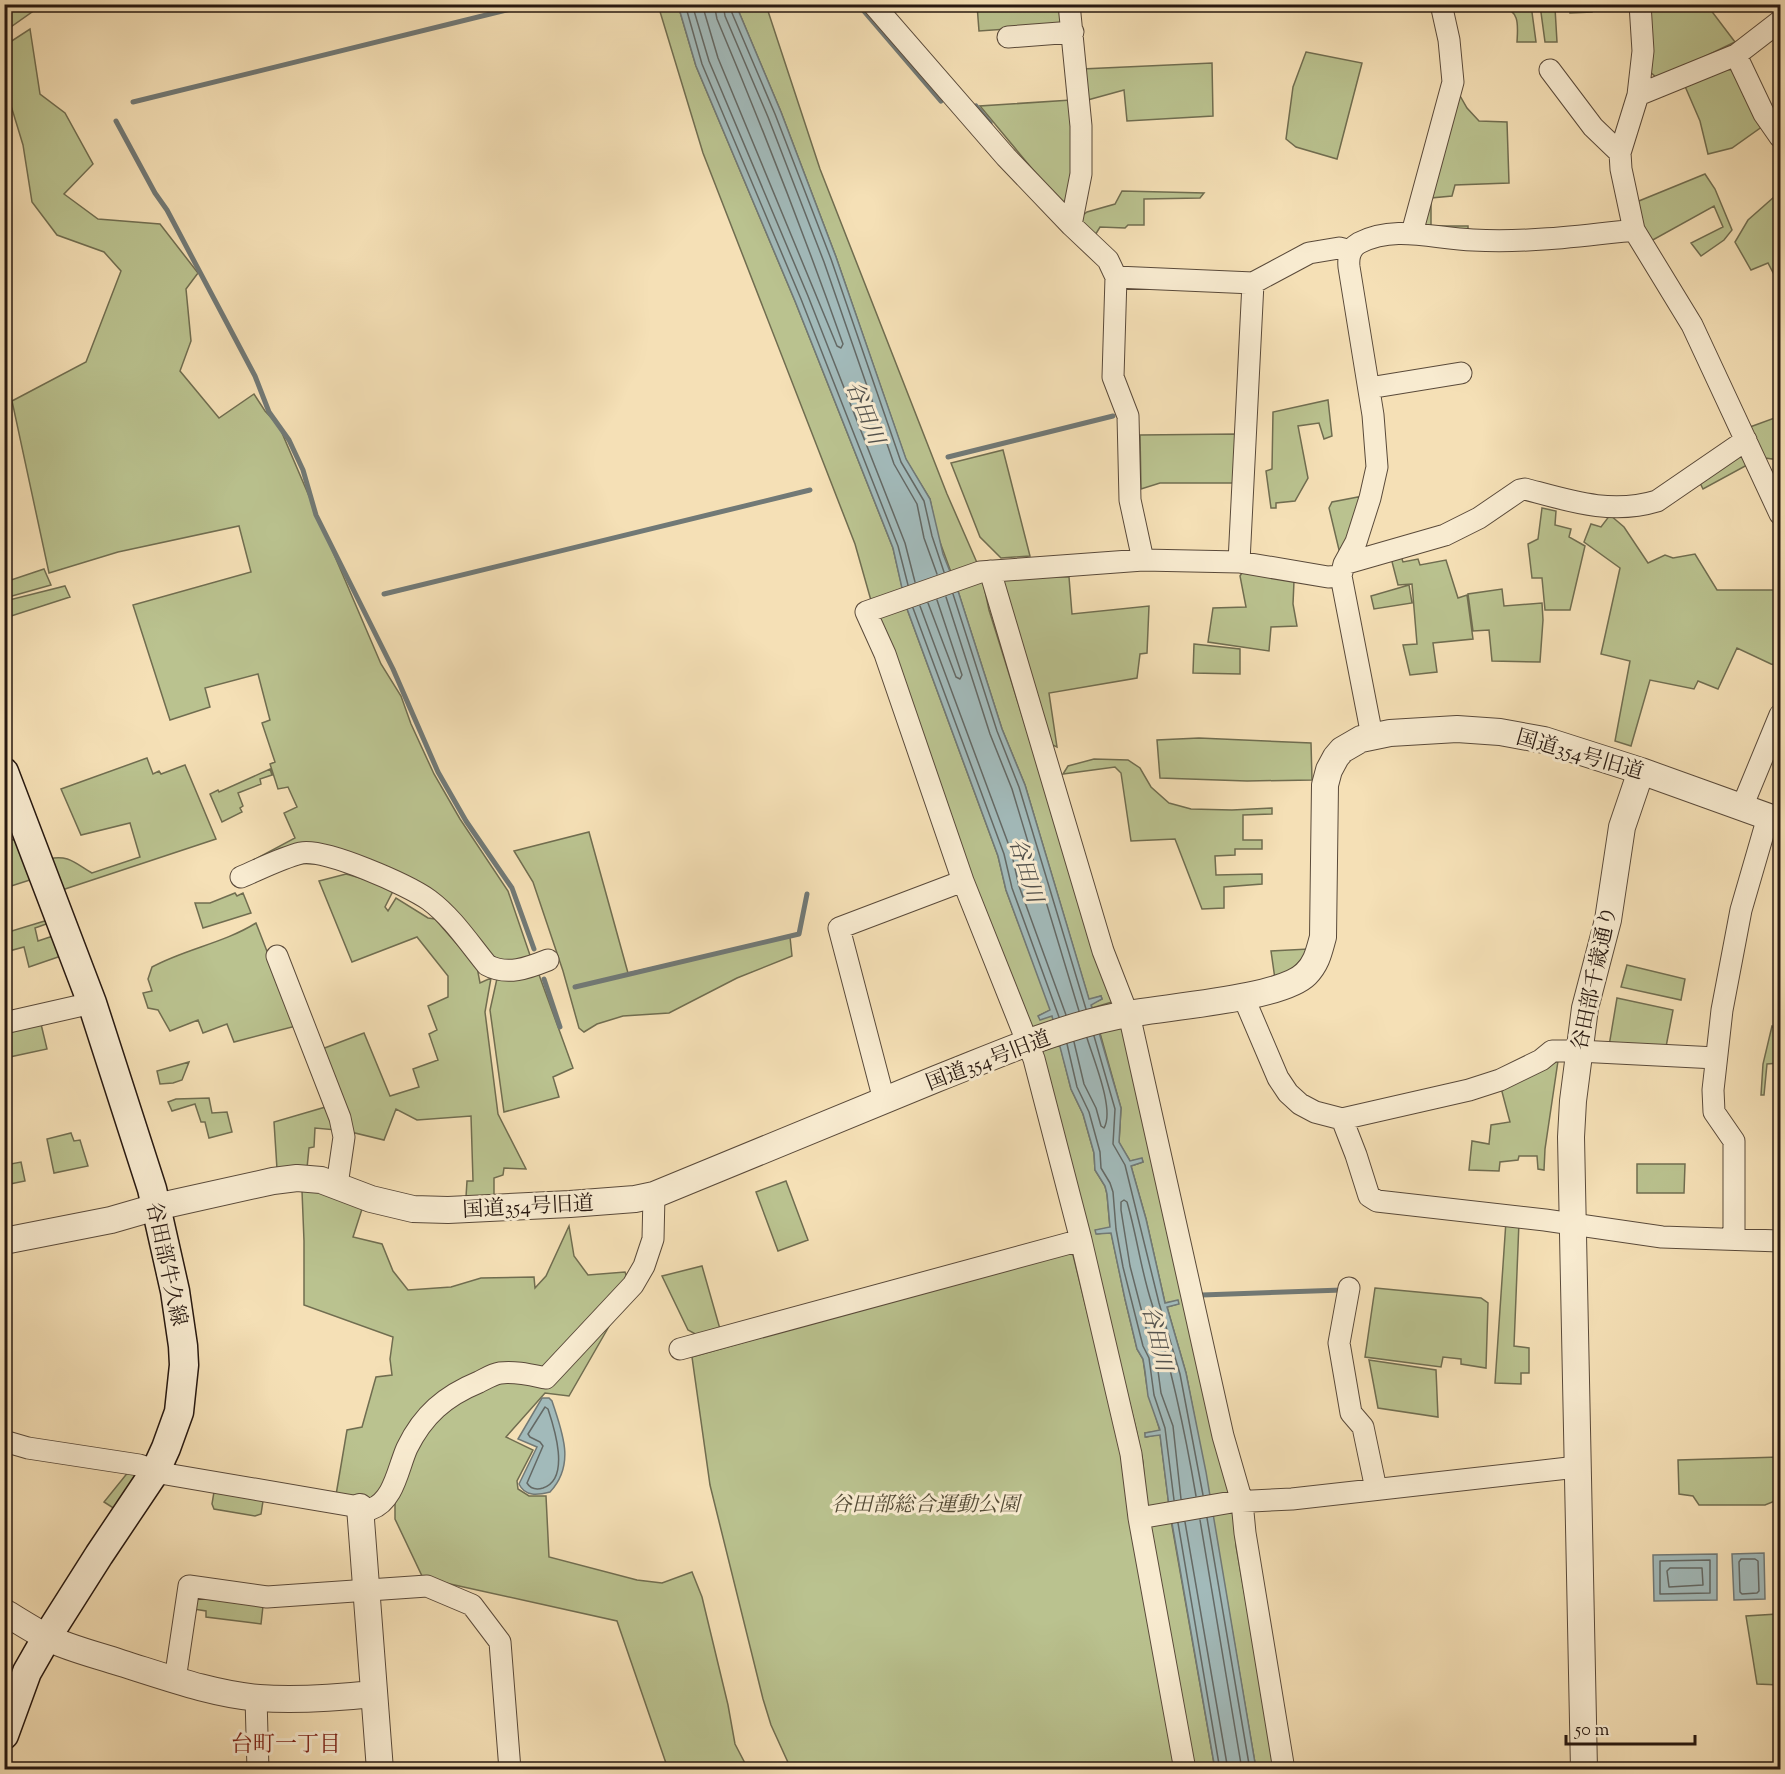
<svg xmlns="http://www.w3.org/2000/svg" width="1785" height="1774" font-family="'Sorts Mill Goudy','Noto Serif JP',serif">
<rect width="100%" height="100%" fill="#f5e0b6"/>
<filter id="stains"><feTurbulence type="fractalNoise" baseFrequency=".00333" numOctaves="4"/><feColorMatrix values="0 0 0 0 .2 0 0 0 0 .09 0 0 0 0 .02 0 0 0 .5 -.17"/></filter>
<radialGradient id="worn" r=".72"><stop offset=".6" stop-color="#630" stop-opacity="0"/><stop offset="1" stop-color="#630" stop-opacity=".3"/></radialGradient>
<!-- green -->
<path fill="#bac28f" stroke="#706d50" stroke-width="1.5" d="M5,4H80V5L35,10L5,31Z
M658,5H678L696,66L795,301L893,548L903,591L872,604L855,544L703,153Z
M736,5H766L820,169L947,494L978,565L952,575L937,534L930,499L906,460L836,257L781,112Z
M977,5H1064L1066,25L979,31Z
M1501,5H1531L1536,42H1517C1518,24 1520,12 1501,5Z
M1540,5H1592V12L1570,13V8H1555L1557,42H1545Z
M1646,5H1707L1735,42L1658,79L1648,70Z
M30,29L40,94L65,113L93,164L64,194L98,219L160,224L198,273L186,289L191,341L180,371L219,418L254,394L265,411L279,426L381,664L401,696L411,724L434,774L460,819L508,891L532,961L502,963L382,866L250,862L295,838L284,813L297,807L288,787L278,789L270,764L275,762L262,723L270,720L258,674L205,688L210,707L170,720L133,605L251,572L239,526L118,552L49,573L12,401L86,362L121,271L104,252L57,235L32,202L23,145L5,86L4,46Z
M1306,52L1362,63L1337,159L1296,147L1286,139L1293,87Z
M1212,63L1213,116L1127,121L1124,90L1084,101L1082,69Z
M1720,69L1734,70L1763,126L1732,148L1708,154L1700,121L1684,84Z
M1459,94L1467,108L1479,121L1507,122L1509,183L1455,185L1452,196L1431,198V226H1468V233L1427,230L1422,222Z
M1071,100L1073,128L1069,206H1063L980,106Z
M1705,174L1715,189L1732,230L1724,240L1701,256L1691,243L1723,227L1714,206L1651,241L1647,235L1634,203Z
M1122,191L1204,193L1200,198L1144,199V225H1128L1125,228L1100,227L1094,237L1078,219L1087,212L1115,204Z
M1774,197L1780,203V256L1778,266L1780,273V286L1768,263L1751,270L1735,242L1748,220Z
M1328,400L1332,436L1324,439L1319,423L1298,426L1308,478L1295,501L1276,503V508H1271L1266,471L1272,469L1273,412Z
M1780,416V460L1765,458L1750,427Z
M1237,434L1235,483H1160L1141,489L1140,435Z
M1739,449L1749,464L1703,489L1698,479Z
M1003,450L1030,556L1001,558L980,537L951,463Z
M1363,496L1340,554L1329,508L1332,502Z
M1542,508L1556,511L1555,525L1571,529L1569,537L1585,546L1570,610H1545L1542,578H1532L1528,544L1538,539Z
M1610,515L1624,527L1648,563L1665,555L1673,558L1695,554L1717,590H1780V666L1771,664L1737,648L1718,689L1698,681L1694,689L1650,680L1631,746L1615,741L1630,661L1601,654L1620,568L1584,542L1591,524L1601,527Z
M1400,553L1403,562L1418,559L1420,565L1446,560L1458,598L1467,595L1473,639L1433,643L1437,672L1410,675L1403,645L1417,644L1412,584L1398,585L1390,554Z
M44,569L51,585L5,598V582Z
M1243,571L1294,581L1293,604L1297,626L1271,627L1269,651L1208,642L1213,608L1246,607L1240,576Z
M1019,576L1069,577L1072,614L1149,606L1147,653L1140,654L1137,678L1049,693L1057,747L1048,743L1001,587L1005,580Z
M982,577L989,610L1112,1002L1092,1008L1091,1004L1102,999L1101,996L1089,1000L1025,785L1002,729L957,588Z
M1409,585L1412,603L1374,609L1371,596Z
M65,586L70,597L5,618V601Z
M1502,589L1504,606L1542,603L1543,620L1540,662L1492,661L1489,630L1473,631L1468,594Z
M906,606L998,856L1006,890L1051,1010L1038,1016H1052L1054,1021L1032,1028L967,870L874,615Z
M1194,644L1240,649V674L1193,673Z
M1199,738L1311,743L1312,780L1247,781L1160,778L1157,740Z
M147,758L153,774L159,771L161,774L185,765L216,839L59,891L49,859C68,854 76,864 92,873L140,857L130,823L81,835L61,789Z
M1094,759L1128,760L1140,768L1151,787L1169,803L1191,809L1232,810L1272,808V814L1243,815V840H1262V849H1235V855L1215,856L1216,875L1262,874V884L1224,887V908L1202,909L1175,839L1131,841L1121,773L1115,767L1063,774L1068,766Z
M270,769L272,775L260,779L261,784L238,793L243,806L240,808L242,812L222,822L210,794L218,790L219,792Z
M589,832L628,973L790,937L792,956L737,978L669,1013L623,1016L597,1024L584,1032L579,1028L563,971L533,882L514,851Z
M5,838L18,841L33,879L5,888Z
M346,874L371,881L393,891L385,907L388,911L396,898L428,918L435,919L477,967L480,983L491,978L485,1012L498,1114L526,1169L504,1168L503,1175L494,1178V1195L466,1197L467,1181H473L471,1116L417,1120L396,1109L384,1140L351,1132L322,1049L364,1033L390,1096L419,1087L413,1069L438,1060L429,1034L437,1030L428,1006L448,997V976L417,937L352,962L319,881Z
M235,893L237,896L243,893L251,913L203,928L195,903H210Z
M48,920L49,923L35,928L38,941L53,936L61,956L29,967L24,947L9,951L5,943V933Z
M256,923L296,1026L234,1042L227,1024L203,1033L198,1020L170,1031L158,1010L148,1008L143,993L152,991L148,979L152,967C185,949 224,943 256,923Z
M1308,949C1300,964 1290,971 1275,979L1271,951Z
M1627,965L1685,979L1681,1000L1621,987Z
M538,972L573,1068L553,1077L559,1097L504,1112L490,1010L498,974Z
M1617,998L1673,1010L1666,1047L1609,1046Z
M41,1024L47,1049L5,1058L4,1032Z
M1123,1026L1231,1495L1210,1499L1186,1373L1167,1307L1178,1304V1301L1165,1303L1146,1219L1131,1166L1143,1162L1142,1159L1130,1161L1119,1143L1121,1108L1100,1033Z
M1772,1026L1780,1029V1063L1767,1064L1764,1095H1761L1763,1064Z
M1060,1045L1071,1089L1083,1114L1094,1153L1095,1170L1105,1186L1107,1194L1110,1228L1096,1230L1097,1234L1111,1232L1125,1299L1137,1349L1143,1359L1147,1387L1160,1431L1145,1433L1146,1437L1160,1434L1169,1506L1146,1510L1143,1462L1136,1429L1042,1051Z
M1558,1061L1545,1149L1544,1170L1538,1169L1537,1156H1519L1518,1160L1500,1162L1499,1171L1469,1170L1472,1141L1489,1144L1491,1125L1510,1122L1501,1088Z
M189,1062L182,1080L173,1083L160,1084L157,1071Z
M209,1098L212,1113L227,1112L232,1132L209,1138L205,1122H201L195,1104L172,1111L168,1102L176,1099Z
M329,1106L336,1130L315,1128L314,1147L309,1148L307,1168L277,1169L274,1122Z
M71,1133L74,1141L80,1140L88,1166L54,1173L47,1139Z
M21,1162L25,1181L5,1185V1165Z
M1637,1164H1685L1684,1193H1637Z
M786,1181L808,1240L778,1251L756,1192Z
M302,1191H326L363,1206L353,1237L382,1244L393,1271L408,1290L451,1287L481,1278L534,1277L535,1288L546,1276L569,1226L574,1256L588,1275L625,1272L631,1288L569,1396L545,1393L506,1437L533,1450L517,1481L518,1489L529,1496H546L549,1557L637,1580L662,1583L692,1572L702,1597L728,1705L735,1744L748,1769H668L617,1621L423,1578L395,1519V1491L375,1502L336,1495L347,1430L362,1427L376,1377L392,1375L390,1359L393,1337L304,1305V1241Z
M1506,1221L1519,1222L1514,1346L1529,1348V1373H1521V1384L1495,1383Z
M1066,1251L1073,1255L1124,1459L1177,1769H791L771,1725L763,1699L710,1485L692,1357Z
M702,1266L720,1329L697,1335L688,1330L662,1276Z
M1375,1288L1481,1298L1488,1303L1486,1368L1461,1364V1359L1443,1357L1441,1367L1365,1357Z
M1369,1360L1436,1370L1438,1417L1378,1408Z
M1780,1457V1499L1765,1505H1699L1693,1496L1679,1494L1678,1460Z
M129,1471L136,1472L139,1477L118,1511L104,1502Z
M214,1492L263,1501L261,1514L255,1516L214,1509L212,1504Z
M1778,1504H1780V1685L1757,1684L1746,1616L1777,1614Z
M1234,1509L1236,1546L1276,1769H1256L1212,1513Z
M1171,1520L1215,1769H1194L1149,1524Z
M199,1598L263,1606L261,1624L206,1617V1611L193,1609L195,1601Z"/>
<!-- water -->
<path fill="#a2baba" stroke="#717976" stroke-width="1.5" d="M678,5H736L781,112L836,257L906,459L930,499L943,554L959,594L1002,729L1025,785L1089,999L1101,996L1102,999L1091,1005L1121,1108L1119,1142L1130,1161L1142,1158L1143,1162L1131,1166L1146,1219L1165,1303L1178,1300L1179,1304L1167,1307L1186,1373L1206,1472L1256,1769H1215L1169,1506L1160,1435L1145,1437V1433L1160,1430L1148,1396L1145,1371L1143,1359L1137,1349L1125,1299L1111,1233L1096,1234L1095,1230L1110,1227L1107,1194L1105,1186L1095,1170L1094,1153L1083,1114L1071,1089L1052,1016L1040,1020L1038,1016L1050,1010L1006,890L998,856L906,606L893,548L795,301L696,66Z
M542,1398H549L552,1401C562,1432 576,1464 550,1492C538,1495 525,1497 519,1484L537,1447L518,1439Z
M1764,1553L1765,1599L1734,1600L1732,1554Z
M1717,1554V1600L1654,1601L1653,1555Z"/>
<g fill="none" stroke-linecap="round" stroke-linejoin="round">
<!-- shore -->
<path stroke="#646965" stroke-width="1.5" d="M685,4L702,64L801,299L898,546L908,585
M692,4L709,61L808,296L905,543L915,582
M702,4L718,58L837,346L841,348L843,344C804,234 762,126 717,19L714,4
M723,4L725,16L768,117L824,262L894,464L917,504L924,538L937,574
M731,4L732,13L775,114L831,259L901,462L924,501L932,536L944,572
M953,594L997,731L1019,787L1086,1009
M946,597L990,734L1012,789L1079,1011
M928,603L956,677L960,679L962,675L937,600
M920,606L1011,851L1019,886L1066,1015
M913,608L1004,854L1012,888L1059,1017
M1094,1036L1115,1109L1113,1144L1125,1165L1159,1303L1180,1374L1203,1495
M1074,1042L1084,1084L1096,1108L1101,1126L1104,1128C1115,1110 1093,1058 1087,1038
M1067,1044L1077,1087L1089,1112L1100,1152L1101,1168L1110,1183L1113,1192L1116,1229L1123,1267L1143,1346L1149,1358L1154,1395L1165,1428L1174,1500
M545,1407L548,1409C554,1427 571,1479 543,1488C536,1490 530,1488 527,1483L543,1446L540,1442L530,1437L528,1434Z
M1181,1499L1173,1426L1161,1393L1156,1356L1150,1343L1130,1266L1121,1210V1202L1124,1200L1127,1202C1137,1236 1141,1271 1152,1304C1171,1367 1185,1431 1196,1496
M1207,1518L1250,1770
M1200,1520L1242,1770
M1185,1522L1228,1770
M1178,1523L1220,1770
M1741,1559H1755L1758,1561L1759,1591L1757,1593L1742,1594L1740,1592L1739,1562Z
M1710,1560V1593L1660,1594V1561Z
M1670,1568H1702L1703,1585L1669,1587L1667,1571Z"/>
<!-- stream -->
<path stroke="#717976" stroke-width="5" d="M858,4L941,101
M133,102L531,4
M976,106L990,123
M116,121L155,193L167,210L255,376L269,412L289,440L303,470L316,515L393,669L438,772L466,821L512,888L534,949
M948,457L1113,416
M384,594L810,490
M544,979L560,1027
M575,987L799,934L807,894
M1202,1295L1342,1290"/>
<defs>
<path id="minor" d="M873,4L1006,157L1071,225L1108,260L1116,277L1113,377L1128,416L1130,500L1143,560
M1069,4L1081,126V174L1071,225
M1640,4L1643,51L1638,95L1620,153L1621,169L1634,230L1692,325L1780,514
M1780,21L1736,55L1764,114L1780,137
M1008,37L1073,32
M1550,70L1593,127L1620,153
M1638,95L1736,55
M1412,233L1453,82L1449,40L1441,4
M1116,277L1253,283L1309,253L1339,248L1351,251
M1369,388L1461,373
M1239,562L1253,283
M1344,564L1445,535L1479,518L1520,490L1525,489C1570,501 1611,515 1657,501L1746,440
M990,571L1103,951L1131,1023L1223,1436L1242,1502L1245,1533L1284,1770
M1372,736L1341,576L1344,564L1356,542L1370,498L1377,467L1373,415L1349,267C1348,257 1350,248 1359,243C1395,224 1435,239 1473,240C1526,243 1581,236 1634,230
M1742,807L1780,715
M241,877C260,869 281,858 301,853C325,848 408,885 429,900C452,917 469,943 487,965C507,976 528,968 548,960
M277,956L340,1118L344,1137L337,1185
M1243,996L1278,1078L1288,1093L1300,1104L1315,1112L1342,1119L1469,1090L1500,1080L1541,1060L1552,1051H1578L1716,1058
M4,1023L92,1003
M884,1100L839,928L963,881
M1342,1119L1356,1155L1369,1196L1377,1201L1545,1220L1662,1237L1780,1241
M1734,1239V1141L1714,1112L1713,1090L1722,1010L1741,910L1768,817
M1349,1288L1339,1343L1351,1413L1363,1427L1376,1489
M680,1349L1081,1240
M4,1441L28,1448L139,1465L166,1474L371,1509C394,1501 398,1468 407,1448C423,1415 445,1396 479,1382C485,1379 493,1374 500,1373C515,1371 531,1375 546,1378L633,1285L644,1266L653,1239L654,1195
M1139,1518L1232,1502L1292,1499L1577,1467
M175,1680L189,1586L267,1597L427,1586L472,1605L500,1642L510,1770
M256,1698L258,1770
M1185,1770L1139,1518L1131,1454L1081,1240L1034,1059L963,881L885,654L866,612L980,572L1143,560L1239,562L1328,577L1341,576"/>
<path id="tertiary" d="M4,1241L111,1220L156,1207L273,1181L297,1178L321,1180L371,1199L413,1209L448,1210L570,1204L635,1199L654,1195C748,1156 842,1117 936,1079C995,1056 1054,1029 1117,1016C1158,1007 1280,1000 1306,974C1317,963 1319,951 1323,937L1325,785L1329,770L1336,757L1342,750L1361,739L1390,733L1457,729L1500,732L1544,740L1641,771L1780,821
M360,1507L380,1770
M4,1612C19,1621 33,1630 48,1638C71,1649 97,1655 121,1663C166,1677 212,1694 259,1698C297,1701 335,1698 373,1694
M1584,1770L1571,1137L1573,1101L1585,1008L1608,920L1622,827L1641,771"/>
<path id="secondary" d="M4,772L92,1003L152,1189L175,1291L183,1346L184,1365L179,1412L166,1448L156,1470L99,1555L47,1637L27,1672L4,1735"/>
</defs>
<!-- minor casing -->
<use href="#minor" stroke="#5a4a3a" stroke-width="23"/>
<!-- tertiary casing -->
<use href="#tertiary" stroke="#5a4a3a" stroke-width="28"/>
<!-- secondary casing -->
<use href="#secondary" stroke="#271810" stroke-width="31"/>
<!-- minor -->
<use href="#minor" stroke="#f8ebd0" stroke-width="21"/>
<!-- tertiary -->
<use href="#tertiary" stroke="#f8ebd0" stroke-width="26"/>
<!-- secondary -->
<use href="#secondary" stroke="#f8ebd0" stroke-width="28"/>
</g>
<g text-anchor="middle" stroke-width="6" stroke-linejoin="round" paint-order="stroke">
<!-- street labels -->
<g font-size="21" fill="#271810" stroke="#f8ebd0">
<text transform="translate(1580 754) rotate(16)" y="7">国道354号旧道</text>
<text transform="translate(1594 978) rotate(-78)" y="7">谷田部千歳通り</text>
<text transform="translate(988 1060) rotate(-21)" y="7">国道354号旧道</text>
<text transform="translate(528 1206) rotate(-3)" y="7">国道354号旧道</text>
<text transform="translate(167 1264) rotate(78)" y="7">谷田部牛久線</text>
</g>
<!-- park labels -->
<g font-size="21" font-style="italic" fill="#534b36" stroke="#f8ebd0">
<text x="925" y="1511">谷田部総合運動公園</text>
</g>
<!-- water labels -->
<g font-size="22" font-style="italic" fill="#52514c" stroke="#f8ebd0">
<text transform="translate(866 412) rotate(68)" y="8">谷田川</text>
<text transform="translate(1027 870) rotate(73)" y="8">谷田川</text>
<text transform="translate(1158 1338) rotate(77)" y="8">谷田川</text>
</g>
<!-- neighbourhood labels -->
<g font-size="22" fill="#7a1f14" stroke="#f8ebd0">
<text x="286" y="1751">台町一丁目</text>
</g>
</g>
<!-- margin -->
<rect width="1785" height="1774" fill="none" stroke="#f5e0b6" stroke-width="24"/>
<rect x="6" y="6" width="1773" height="1762" fill="none" stroke="#271810" stroke-width="3"/>
<rect x="12" y="12" width="1761" height="1750" fill="none" stroke="#271810" stroke-width="1.5"/>
<!-- scale -->
<path d="M1566 1735v9h129v-9" fill="none" stroke="#271810" stroke-width="3"/>
<text x="1575" y="1735" font-size="18" fill="#271810" stroke="#f8ebd0" stroke-width="4.5" paint-order="stroke">50 m</text>
<rect width="100%" height="100%" filter="url(#stains)"/>
<rect width="100%" height="100%" fill="url(#worn)"/>
</svg>
